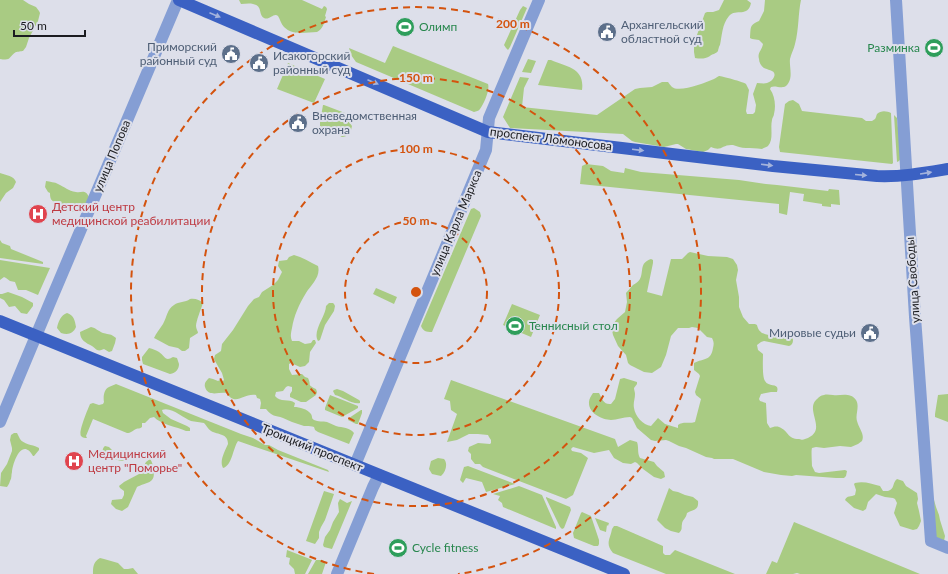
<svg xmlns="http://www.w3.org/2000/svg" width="948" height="574" font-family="Lato,sans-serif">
<rect width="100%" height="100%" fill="#dddfea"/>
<!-- green -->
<path fill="#a9cb83" d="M0,0H23L29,4L36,7L39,11L40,13L38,21L29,38L26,47L23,51C22,51 17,52 16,52C8,57 12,61 0,59Z
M239,0H302L322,9L324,6L326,7L327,9L325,16L326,17C324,23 323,29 317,32C306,32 293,36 284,27C281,24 280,19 278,16C274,12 269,21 264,18C258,14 263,6 253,4C249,3 245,4 241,4Z
M724,0H747L751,3C748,18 736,8 729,16C722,24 722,36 720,45C719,46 718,51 718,51C716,54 712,54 710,56C705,59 701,59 695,58L694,52V43L705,13L707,12H713L719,10Z
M765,0H801C798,14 799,29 795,44C794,49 791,54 790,59C789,67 794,79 786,86C782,89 775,85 771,87L770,89C775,96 776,106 774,114C774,116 772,118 772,120C770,128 774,139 768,146C767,147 763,148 762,149C756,148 751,148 746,148C741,148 737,146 733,145C722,144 722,152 711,147L708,150L703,152L686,149L678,144H676L664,147L635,142L632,141L623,134L510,128L503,117L520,77L529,78L524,88L522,107L597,115L635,89L640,88L652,87L662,82H668C669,83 670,85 672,87C679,93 705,83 714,79C716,78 717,77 719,76C721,76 744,82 746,84L749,90L746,111L747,114H753L755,112L756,105L753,94L757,83C760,83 764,84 767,83C770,82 773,80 774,77C777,70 767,70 764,68C761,66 759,62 759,59C757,53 762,50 763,44L759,40L752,39L750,38C751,28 749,25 759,21L764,11Z
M523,6L527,8L510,47L508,50L506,48L504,45L520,10Z
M393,46L488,84C490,90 484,104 480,109C479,111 476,111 474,112L356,62L351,55L349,48L385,63Z
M528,59L536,61L531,73L522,72Z
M548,60H551C567,67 585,68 582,90L538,85Z
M288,63L325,79L314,103L277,89Z
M793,100L799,104L802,111L862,118L866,121H872L875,119C876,118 876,116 877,114C881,110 887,111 891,113L893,163L892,164L780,152L779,147L785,104L789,101Z
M323,105H324L345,113L349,122L352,126L350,134C338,141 341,134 334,128H324L320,126V122Z
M894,115L897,118L901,158L899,161L897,162Z
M586,164L603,166L611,171L624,173L625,168L641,172L739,180L766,184L777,185L828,191L829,189L839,190L840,205L831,204V207L822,206V204L803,201L804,194L790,192L787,215L779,213V204L580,184L582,166Z
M0,173C6,175 14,176 16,182L13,188L6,193L0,202Z
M46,181C50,182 55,182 58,184C65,187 68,191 76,192C82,193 85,189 89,197L82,211L74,212L62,210C62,209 59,205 58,205C53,200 50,202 50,193L48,192L45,187Z
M474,208L480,212L481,216L432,332C426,332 423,331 421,326L471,209Z
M0,240L2,243L10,246L11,249L43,262V264L0,258Z
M690,252L708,256L727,257L733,259L737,265L738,270L736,280L739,297V307L743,317L749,324H755L757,325C757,326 759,331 760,331C765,338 785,335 792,336C794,340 793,345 789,346L764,341L761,342L757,345L758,350L763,354C763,360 762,376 765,381C769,388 780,382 777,392H771L761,394L759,399L760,401L766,403L767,423L770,428C773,427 776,426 779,427C789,431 787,439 799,439C802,440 803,440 805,439C829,431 805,411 816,400C818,398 821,395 824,395C827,394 830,395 833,395C841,396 850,392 856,400C860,406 855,415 857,421C859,429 865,434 862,441L858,444L851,447L840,446L824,448L816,447L812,448C811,450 812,464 812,466C813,468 814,470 815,472L819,473L845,470L847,471L846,476L844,478H836L796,475L792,476L781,475L764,472L733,459H714L712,458L706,457L686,448L679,446L669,441L666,440L655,441L651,440L637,428L632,418L630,417C623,417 617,420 611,420C602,420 588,413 589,402C589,399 591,396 593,393H599C602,399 604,405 611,404L615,399L620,379L624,378L637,382V384L634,388C634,390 635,392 635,394C635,399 633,403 634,408C635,416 643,425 651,426L658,418L665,424L678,428V425C683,421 689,424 695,422L701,399L696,395L695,392L700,376L699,374L694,370V363C704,358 711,361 713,348C714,344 714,342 712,338L707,337L698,328L692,327L689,328H678L671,336L666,355L661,367L652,373L644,372L630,365L628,363L626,355L618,346L613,335L612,330L613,324L617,319L625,312L627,302L626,293C628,291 630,288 633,285C636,283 638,282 640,279C644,271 639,263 651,259L653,260V263L647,292L662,296L671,259H682L688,253Z
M294,255C302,257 310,262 318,266C321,277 311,285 306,293C299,304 294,316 292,328C291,333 290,337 292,341H299L305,344L311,343L313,340H315L316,343L310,352L309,362L305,366L300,367L291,363L289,364V369L292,375L302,374L305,377L308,378C312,386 306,384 316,389L317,392L316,395L306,402H301L290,397V394L292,391V387L288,386L286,387L283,391L276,392L275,396C280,403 289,398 295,403L294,407C300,407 307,409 311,414C313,418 311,418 314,420C318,422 323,421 327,422C330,423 333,425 336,426C343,428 349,427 354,433L349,444L318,432L315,430L314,427C309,425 305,427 301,425C295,423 289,421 283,418C275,415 272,417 266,409H260L261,403L260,399L257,398L256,395C242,393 237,407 226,393C218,392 208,397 205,387C204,383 206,381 209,378L213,379L218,381L220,380L223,381L224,380L222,373L215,361L214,359L215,355L221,351L222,344L233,330L248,306L254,299L259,297L262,292L273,285L278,280L282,272L278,266L279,261L287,260L289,257Z
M0,260L50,268L38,295L26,290H18L15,282L10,281L6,278L4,277L0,280Z
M376,288L397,297L394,304L373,294Z
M8,292L22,297L33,303V306L27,314L21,313L15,306L9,307L4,300L0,298V294H2Z
M190,299C195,298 200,300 203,303C201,309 196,321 196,326C196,329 198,331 198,333L190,338L189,348L185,351H182L178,348L169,346L156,339L154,338C156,333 160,329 163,324C167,317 167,309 174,305C179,301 185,303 190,299Z
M329,303H333L334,304L335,306L334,311L325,325L320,340L318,341C312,331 326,316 326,306Z
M512,304L540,315L531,337L503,325Z
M67,313C74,315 75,321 76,327C73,334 68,335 61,333L57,328C58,322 61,315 67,313Z
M91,327C96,328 98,331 103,333C110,335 110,333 116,338L115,343L112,351L109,352L104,349C101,350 100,351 97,350C95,349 94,347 92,346C86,343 80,340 80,332Z
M149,348C153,349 156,350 159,352C165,356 165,362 173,357L177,358L179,364C179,369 176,373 170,374L143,364L142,360V357Z
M451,380L615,439L618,447L630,440L637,442C639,447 637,453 640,458L654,462L657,466L664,472L665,477L661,479L654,477L643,469L637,463L635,462L631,464L623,463L614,458L609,450L594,453L573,447L571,449L572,451L581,453L588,458L573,495L566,499L483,467L480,464H475L471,459V454L468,451L469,447L478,443L490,444L491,443V440L489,437L488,435L478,434H469L457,440L447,442L457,414L451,410L450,401L444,399Z
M116,384L241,434L253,438L265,445H269L278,450L328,470L329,472L238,441C233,448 232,466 223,468C219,461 225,451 228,444C228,433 218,435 211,431C208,429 206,425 204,423C200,422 195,422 191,421C183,418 171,406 162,410L163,413L171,419L187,426L190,428V431H186C177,427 160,424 154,417L150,418L145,423H142V427C140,429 138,428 136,429C132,431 131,433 127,433L93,419L86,436L87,438C85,438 83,438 81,436C78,432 88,409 90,404L93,403L99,405L103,404L104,402C103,397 104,389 109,387C111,386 114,385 116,384Z
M337,389L343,391L359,400L360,401V403C353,405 343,397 335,395L333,391L334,390Z
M948,394V422L935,417V414L938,395Z
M330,395L358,406V408L342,417L325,410V408Z
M361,410H362V413L358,424H356L348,420L349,418Z
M14,433H17C18,435 19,437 20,439C23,444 33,445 37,447L39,448V450L34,456H33C22,437 13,462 12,472C11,475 12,478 10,481C9,484 9,484 7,487L0,486L1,473L7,464L12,451V448L10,440L11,435Z
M105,446L109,447L115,453L126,457L127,458L126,460C118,463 112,456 104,456C102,453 102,448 105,446Z
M438,458L444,459C448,463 446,472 441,476L432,474L429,469L431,461Z
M150,459C152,462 153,464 153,468C157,484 146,482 137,487L128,507L122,511L116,509L111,504L112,500L122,499L124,495V491L120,488L119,486L124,482L139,474L146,462Z
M468,466L515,484L486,492L482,482L466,478L463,483L460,480L464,467Z
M897,479L903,481L906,486L917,493L918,499L917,503L919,511L921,521L919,526L917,529L913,530L900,526L894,513L897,503L895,499L893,498L885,497L876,494L868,502L866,509L863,511L854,508L845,500C847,495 851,497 855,495L856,490L854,484L855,483C865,481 871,484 880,486L883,491H888C895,489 892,483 897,479Z
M519,486L542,495L556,527V529L503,507L502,503L498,500L500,496L493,494Z
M669,488L673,491L678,492L685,495L693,497L698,501C699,511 693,509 687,513C686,519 682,520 682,524C681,528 683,529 679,533L671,531L665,528L657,520Z
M324,491L334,494L325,520L321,527L319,532V538L315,544L306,541Z
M546,497L570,507L571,510L564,528L562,529L560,527L546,498Z
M340,499L347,503L352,501L332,549L324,547L323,545L325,537L330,530L333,522L339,512L338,503Z
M934,500L936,507L939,515L940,520L945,536L944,541L935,538Z
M582,512L591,516L599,540V544L598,546H594L574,538L573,533L581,513Z
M595,518L609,523L608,526L607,525L606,532L600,530Z
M794,522L920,574H800L797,573L793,574H766L772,561L777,563Z
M614,526H617L663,546V553L665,555H670L675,550L735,574H666L613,553C605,543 610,540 612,529Z
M287,550L310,559L312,560L305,574H295L294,569L289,564L290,558L286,557Z
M100,558L104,559L118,563L124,569H128L133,568L138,574H93C93,567 93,562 100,558Z
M316,560H322L326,562L322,574H308Z"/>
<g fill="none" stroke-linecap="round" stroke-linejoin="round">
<!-- minor -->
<path stroke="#859ed4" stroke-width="12" d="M896,0L915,317L917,344L931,541L948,548
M0,422L51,300L178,0
M355,465L486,150L489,118L539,0
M337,574L373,487L379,475"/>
<!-- major -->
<path stroke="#3b61c3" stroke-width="12" d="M179,0L488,132L773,166L877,176C902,177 924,173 948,169
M0,321L624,574"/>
</g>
<!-- one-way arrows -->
<defs><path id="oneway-solid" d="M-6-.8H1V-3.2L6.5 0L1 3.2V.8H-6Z"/></defs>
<g fill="#a4b3dc">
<use href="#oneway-solid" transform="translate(215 15) rotate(23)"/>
<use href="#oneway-solid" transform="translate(373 82) rotate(23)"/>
<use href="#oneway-solid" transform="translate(638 150) rotate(7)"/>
<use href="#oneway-solid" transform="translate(767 165) rotate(7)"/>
<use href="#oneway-solid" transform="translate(926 173) rotate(-9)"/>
<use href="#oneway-solid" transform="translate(861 175) rotate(5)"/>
</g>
<!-- distance rings -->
<g fill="none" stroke="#d4530e" stroke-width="2" stroke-dasharray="7 5">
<circle cx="416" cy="292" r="71"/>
<circle cx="416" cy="292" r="143"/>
<circle cx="416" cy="292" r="214"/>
<path d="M374 574A285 285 0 1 1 458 574"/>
</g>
<!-- icons -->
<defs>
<symbol id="stadium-disc" viewBox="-11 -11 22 22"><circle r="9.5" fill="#2e9e5b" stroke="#dddfea"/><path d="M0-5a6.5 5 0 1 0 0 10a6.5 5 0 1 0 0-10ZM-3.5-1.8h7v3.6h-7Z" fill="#fff"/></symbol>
<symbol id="civic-disc" viewBox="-11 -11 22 22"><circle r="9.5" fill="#5c6f8a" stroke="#dddfea"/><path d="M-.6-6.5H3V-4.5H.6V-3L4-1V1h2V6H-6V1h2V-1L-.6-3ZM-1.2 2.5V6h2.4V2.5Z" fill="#fff"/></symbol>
<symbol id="hospital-disc" viewBox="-11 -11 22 22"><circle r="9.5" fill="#e0444e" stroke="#dddfea"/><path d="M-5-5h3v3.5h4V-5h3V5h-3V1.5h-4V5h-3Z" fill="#fff"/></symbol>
</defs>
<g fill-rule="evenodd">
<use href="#stadium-disc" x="394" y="16" width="22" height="22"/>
<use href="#civic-disc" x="596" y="21" width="22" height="22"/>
<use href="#stadium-disc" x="923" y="37" width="22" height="22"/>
<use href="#civic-disc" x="220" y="43" width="22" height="22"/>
<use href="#civic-disc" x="248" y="52" width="22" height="22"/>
<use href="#civic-disc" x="287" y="112" width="22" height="22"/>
<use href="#hospital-disc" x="27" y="203" width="22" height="22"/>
<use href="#stadium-disc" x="504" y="315" width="22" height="22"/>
<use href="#civic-disc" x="859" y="322" width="22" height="22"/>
<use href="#hospital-disc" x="63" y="450" width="22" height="22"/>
<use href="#stadium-disc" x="387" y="537" width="22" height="22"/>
</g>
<g text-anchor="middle" stroke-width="4" stroke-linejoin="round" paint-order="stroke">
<!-- service labels -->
<g font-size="12" fill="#4e5e75" stroke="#dddfea" text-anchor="start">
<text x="621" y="29">Архангельский<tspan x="621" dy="14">областной суд</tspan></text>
<text x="217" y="51" text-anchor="end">Приморский<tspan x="217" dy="14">районный суд</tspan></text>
<text x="273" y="60">Исакогорский<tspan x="273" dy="14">районный суд</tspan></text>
<text x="312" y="120">Вневедомственная<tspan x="312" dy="14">охрана</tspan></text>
<text x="856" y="337" text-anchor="end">Мировые судьи</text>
</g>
<!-- leisure labels -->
<g font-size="12" fill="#27864d" stroke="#dddfea" text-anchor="start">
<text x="419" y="31">Олимп</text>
<text x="920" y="52" text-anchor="end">Разминка</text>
<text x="529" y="330">Теннисный стол</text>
<text x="412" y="552">Cycle fitness</text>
</g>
<!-- street labels -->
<g font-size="12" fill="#1b1c20" stroke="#dddfea">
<text transform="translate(551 139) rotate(7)" y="4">проспект Ломоносова</text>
<text transform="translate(112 156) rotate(-67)" y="4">улица Попова</text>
<text transform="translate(456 223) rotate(-67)" y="4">улица Карла Маркса</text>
<text transform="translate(913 280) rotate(-94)" y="4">улица Свободы</text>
<text transform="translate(312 448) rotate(22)" y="4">Троицкий проспект</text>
</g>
<!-- health labels -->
<g font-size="12" fill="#be3a42" stroke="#dddfea" text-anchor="start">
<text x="52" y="211">Детский центр<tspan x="52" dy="14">медицинской реабилитации</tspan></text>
<text x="88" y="458">Медицинский<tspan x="88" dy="14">центр "Поморье"</tspan></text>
</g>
</g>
<circle cx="416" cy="292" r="6" fill="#d4530e" stroke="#dddfea" stroke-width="2"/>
<g font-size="12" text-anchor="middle" font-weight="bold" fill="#d4530e" stroke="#dddfea" stroke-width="4" stroke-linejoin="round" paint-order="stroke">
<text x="513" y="28">200 m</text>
<text x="416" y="82">150 m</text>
<text x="416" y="153">100 m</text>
<text x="416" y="225">50 m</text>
</g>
<!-- scale -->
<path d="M14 30v6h71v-6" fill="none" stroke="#1b1c20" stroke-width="2"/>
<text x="20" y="30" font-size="12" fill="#1b1c20" stroke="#dddfea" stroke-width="3" paint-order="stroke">50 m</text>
</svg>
